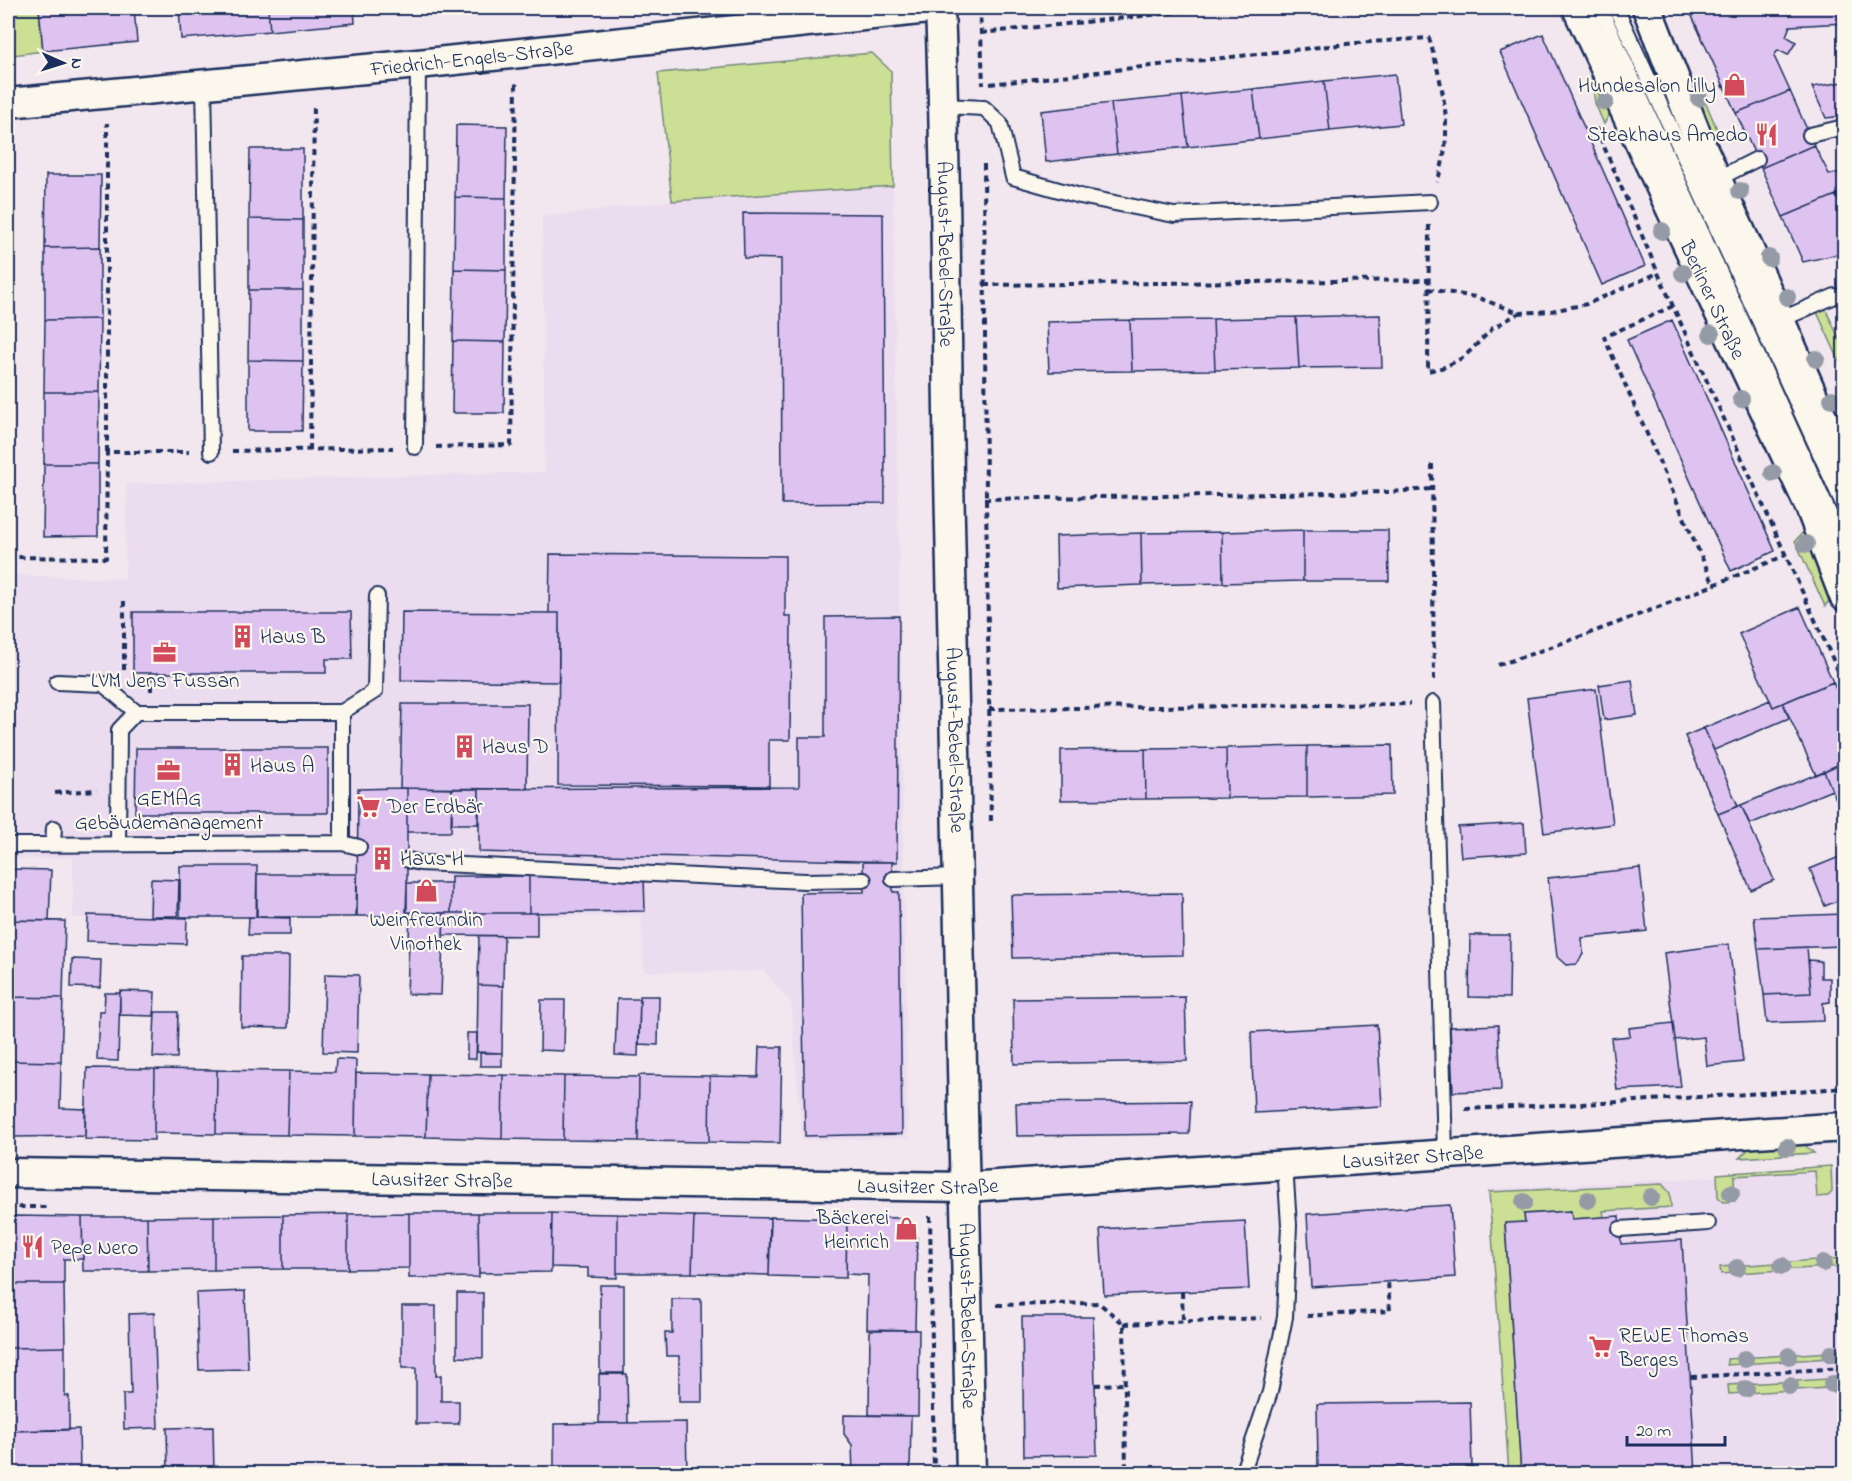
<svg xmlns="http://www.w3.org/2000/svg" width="1852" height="1481" font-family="'Indie Flower',sans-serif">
<rect width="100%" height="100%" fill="#f2e7ee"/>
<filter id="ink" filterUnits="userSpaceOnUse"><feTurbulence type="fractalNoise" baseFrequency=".0167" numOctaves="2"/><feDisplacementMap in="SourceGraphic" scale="12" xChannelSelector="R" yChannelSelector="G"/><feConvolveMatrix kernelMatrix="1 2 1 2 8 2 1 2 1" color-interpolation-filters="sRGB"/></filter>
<g filter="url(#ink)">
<!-- built -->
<path fill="#ecdcef" d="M893,186L908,1138L802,1140L791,1003L764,971L644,972L641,916L73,918V858L8,859V736L13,575L125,579L127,484L545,472L542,217L672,201Z
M1844,1170V1473H1509L1489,1189Z"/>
<!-- green -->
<path fill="#cbe095" stroke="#73887a" stroke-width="1.5" d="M14,8H39L43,51L13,55Z
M872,53L891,71L893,186L672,201L658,73Z
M1589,61L1614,107L1604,124L1595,103Z
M1700,89L1719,134H1707L1692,92Z
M1825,308L1844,349V371L1817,312Z
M1809,526L1834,595L1825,606L1795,541Z
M1799,1140L1814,1153L1739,1158L1755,1143Z
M1831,1166L1832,1192L1828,1196L1817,1197L1815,1171L1734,1176L1735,1201L1723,1202L1718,1197L1717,1174Z
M1662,1184L1670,1193L1671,1207L1603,1211L1604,1217L1572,1219L1571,1211L1524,1214L1525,1222L1505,1224L1521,1473H1509L1489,1192Z
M1844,1258V1266L1721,1274L1720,1267Z
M1844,1351V1357L1727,1365V1359Z
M1844,1378V1387L1729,1394L1728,1385Z"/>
<!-- building -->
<path fill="#dec3f1" stroke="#1b2f5e" stroke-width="1.5" d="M39,8H134L137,42L43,51Z
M179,8H268L270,31L181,39Z
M268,8H354L355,23L270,31Z
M1696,8H1844V23L1790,26L1786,36L1796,42L1788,55L1778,50L1774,56L1790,91L1736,113L1691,14Z
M1543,34L1645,266L1602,285L1500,52Z
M1395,74L1401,124L1330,131L1324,81Z
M1324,81L1330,131L1259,139L1253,89Z
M1844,82V116L1826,118L1812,87Z
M1253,89L1259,139L1188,147L1182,96Z
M1790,91L1814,145L1761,168L1736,113Z
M1182,96L1188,147L1117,154L1111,103Z
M1111,103L1117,154L1046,162L1041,111Z
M456,125L507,126L506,198L455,197Z
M1814,145L1829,174L1844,172V193L1836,195L1783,217L1761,168Z
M250,149H303V220L249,219Z
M46,175H101L100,247L45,248Z
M1836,195L1844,213V253L1803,262L1783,217Z
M455,197L506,198V270L454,269Z
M743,213L883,214L885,503L782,504L781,259L744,258Z
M249,219L303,220V290H249Z
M100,247V319L45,320V248Z
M454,269L506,270L505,342L453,341Z
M249,290H303V361L248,360Z
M1380,315L1382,367L1299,368L1296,317Z
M1296,317L1299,368L1215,370L1213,319Z
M100,319L99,392H44L45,320Z
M1213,319L1215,370L1132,371L1130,320Z
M1130,320L1132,371L1049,372L1047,322Z
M1672,320L1775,551L1731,571L1627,340Z
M453,341L505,342L504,413H452Z
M248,360L303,361L302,431H248Z
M44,392H99L98,464H44Z
M44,464H98V536L43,537Z
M1303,530V581L1223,583L1222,532Z
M1303,530H1388L1389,581H1303Z
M1222,532L1223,583L1142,585L1141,533Z
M1141,533L1142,585L1057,588L1056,536Z
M550,554L785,556V616H791L790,740H769V786L558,785L559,613H549Z
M1800,607L1833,682L1773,707L1739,634Z
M133,612H351L352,659H326V673H133Z
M402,612L559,613V682L401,680Z
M899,616L897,862L479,852V789L799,787V737H825V617Z
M1632,680L1637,715L1604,720L1599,685Z
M1833,682L1844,708V762L1816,775L1783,703Z
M1596,689L1613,824L1544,833L1527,698Z
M1770,700L1773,707L1783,703L1789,718L1714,750L1704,728Z
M402,704H528L527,789L400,788Z
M1704,728L1738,806L1718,814L1685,736Z
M1392,745L1393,795L1307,797V746Z
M1307,746V797L1227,798L1226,748Z
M136,748H328V813H135Z
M1226,748L1227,798L1146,799L1145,749Z
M1145,749L1146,799L1061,800V750Z
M1844,762V818L1824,771Z
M1824,771L1832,790L1750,824L1741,805Z
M400,788H407V916H357L358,789Z
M407,788L452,789L451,832H407Z
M452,789H479L478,824H452Z
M1741,805L1774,880L1751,890L1718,814Z
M1524,823L1526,853L1461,857L1458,827Z
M1844,855V898L1825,906L1810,869Z
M863,862H892L893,892H899L902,1134L805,1136L801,893L864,892Z
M180,866H257L256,917H180Z
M1640,868L1647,931L1582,938L1583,954L1577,964L1566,965L1557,957L1548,878Z
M8,869L51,870L49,921L8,920Z
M257,874H357L356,917H257Z
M451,876H529V913H451Z
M529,876L644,877L645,911L529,913Z
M151,879L179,880L178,916H150Z
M407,883H451V913L406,912Z
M1182,893L1183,955L1013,958L1011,895Z
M410,912L444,913L441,995L407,994Z
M444,913H537V936L443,935Z
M1844,914V946L1758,949L1754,917Z
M88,915L187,918L186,944L87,941Z
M249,917L290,918V935H248Z
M8,920L65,921L63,998L8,997Z
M1470,935H1510L1509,998L1469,997Z
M479,936H504L503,986L478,985Z
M1729,944L1743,1062L1707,1066L1704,1037L1675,1040L1664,953Z
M1807,947L1811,993L1764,995L1758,949Z
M242,956H289L288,1028L241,1027Z
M72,959L101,960L100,988L71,987Z
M1808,960L1821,961V978H1830V1002L1823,1003L1824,1021L1767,1023L1764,995L1811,993Z
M325,974L359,975L357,1053L323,1052Z
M478,985L503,986L502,1053L477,1052Z
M120,991L155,992L154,1016L120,1015Z
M105,993H120L118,1061L97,1060L99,1011H104Z
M640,996H659L658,1045L639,1044Z
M8,997L63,998L61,1062L8,1061Z
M1185,997L1187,1061L1014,1064L1013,999Z
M617,999H640L638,1056L615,1055Z
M541,1000H565L564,1051L540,1050Z
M155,1012H178L177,1058L153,1057Z
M1673,1023L1681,1087L1617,1090L1611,1038L1630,1036L1629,1028Z
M1377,1025L1382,1106L1254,1113L1251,1032Z
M1498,1025L1501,1090L1453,1092L1450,1027Z
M467,1033H477L476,1059H467Z
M759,1047H782L780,1143L709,1142L710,1076L758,1077Z
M480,1053H502V1066H480Z
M336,1059L356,1060L355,1136L287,1135L289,1071L335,1072Z
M8,1061L61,1062L60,1108L85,1109V1136L13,1137L8,1131Z
M87,1068L155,1069L154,1140L85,1139Z
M155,1069L217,1070L216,1134L154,1133Z
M217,1070L289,1071L287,1135L216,1134Z
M356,1073L428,1074L426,1137L355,1136Z
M428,1074L503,1075L502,1139L426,1137Z
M503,1075L564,1076L563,1140L502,1139Z
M639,1075L710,1076L709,1142L638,1141Z
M564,1076L639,1077L638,1141L563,1140Z
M1191,1101L1189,1134L1017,1136L1016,1103Z
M1450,1205L1455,1277L1311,1287L1307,1214Z
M1571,1211L1572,1219L1619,1216L1621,1244L1682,1240L1696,1474H1521L1505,1223L1525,1222L1524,1214Z
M409,1213V1268L348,1269V1214Z
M409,1213H478L479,1277L409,1278Z
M478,1213H552L551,1272L479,1273Z
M552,1213L617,1214V1278L588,1277V1268L551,1267Z
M348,1214V1269H283V1215Z
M617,1214L694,1216L692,1273H617Z
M283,1215V1269L214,1270V1216Z
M14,1216L82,1217L83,1259H64V1284H8V1220Z
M214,1216V1270L148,1271L147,1217Z
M694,1216L771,1218L769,1275L692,1273Z
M82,1217H147L148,1271H83Z
M770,1217L847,1219L846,1278L769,1276Z
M847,1217L901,1218L917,1235L915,1330L867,1329L868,1275L846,1274Z
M1245,1221L1249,1289L1104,1295L1100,1229Z
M8,1284H64L65,1347L8,1348Z
M600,1285H624V1373H600Z
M245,1291L248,1369L199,1370L196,1293Z
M457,1293H483V1358L457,1357Z
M672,1299H701L702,1402H679V1356H666L665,1333H672Z
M402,1306H436V1376L441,1375V1401H459V1424H416V1368H402Z
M154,1313L158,1428L124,1429L123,1394H131L129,1314Z
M1022,1317H1093L1097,1455L1024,1456Z
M870,1330H919L918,1416L869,1415Z
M65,1347V1396H69V1430L10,1431L8,1399V1348Z
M599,1374H627L628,1423H599Z
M1470,1402L1472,1467L1318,1468L1317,1404Z
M844,1415L911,1416L910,1474H853L852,1445L844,1434Z
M686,1422L687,1474H554V1424Z
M213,1427L214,1474H168L167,1428Z
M79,1429L80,1474H10V1431Z"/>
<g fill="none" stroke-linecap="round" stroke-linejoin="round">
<defs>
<path id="lane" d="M1600,8L1844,546
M1616,8L1844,506
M204,85L211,452
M944,106L984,108L1000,123L1013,177L1080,196L1174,215L1430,202
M1810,135L1844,127
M1717,179L1757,159
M1780,320L1835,296
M415,447L418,64
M57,682L103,684L136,712H342
M1433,703L1445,1154
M342,843V712L375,691L377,596
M53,844L54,828
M118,844L119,730L136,712
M8,845L342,843L359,847
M408,860L420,863L805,881L864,880
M893,879L959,877
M1620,1229L1708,1223
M1242,1474L1270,1392L1285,1317L1289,1225L1285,1165"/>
<g id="street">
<path id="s1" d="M940,8C947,179 946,351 950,523C959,840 966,1157 971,1474"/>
<path id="s2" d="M1577,8L1810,507L1844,596"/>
<path d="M1647,8L1697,136L1756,265L1844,467"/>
<path id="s3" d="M8,103L418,64L938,8"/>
<path id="s4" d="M8,1173L967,1187L1844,1127"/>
</g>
</defs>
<!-- lane casing -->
<use href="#lane" stroke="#1b2f5e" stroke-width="18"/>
<!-- street casing -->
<use href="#street" stroke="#1b2f5e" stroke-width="33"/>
<!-- path -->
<path stroke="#1b2f5e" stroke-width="4" stroke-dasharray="6 4.5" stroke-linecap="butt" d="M980,8L983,85
M981,33L1218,8
M990,84L1356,43L1429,38C1443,88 1455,131 1437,182
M1712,91L1724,86
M1596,128L1658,273L1844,684
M984,164L986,499L991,823
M1429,225L1428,371L1445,367L1464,357L1493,328L1519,313
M984,285L1428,280
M1428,289L1476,297L1519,313L1551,311L1587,304L1658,273
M1673,306L1604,337L1714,585
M436,447L511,445L516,83
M310,450L314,104
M232,451L393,448
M107,452V123
M1432,464L1434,682
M984,499L1389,492L1432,489
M8,557L106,558L107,452H189
M1498,665C1596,633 1691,595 1786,555
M124,670V598
M151,691V673
M989,709L1410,704
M55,793L97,790
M1465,1109L1603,1103L1844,1088
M8,1207H46
M930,1216L934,1474
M1182,1292L1183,1321
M997,1305L1099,1303L1124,1324L1126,1474
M1307,1316L1390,1311L1388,1282
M1124,1324L1261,1318
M1691,1377L1844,1368
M1095,1385L1125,1384"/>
<!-- lane -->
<use href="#lane" stroke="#fbf7ec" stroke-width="14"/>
<!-- street -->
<use href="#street" stroke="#fbf7ec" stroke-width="28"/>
</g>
<!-- trees -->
<g fill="#949aa6">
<circle cx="1699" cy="98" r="9"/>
<circle cx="1605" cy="102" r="9"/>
<circle cx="1740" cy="191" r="9"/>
<circle cx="1662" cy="231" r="9"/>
<circle cx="1769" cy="258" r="9"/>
<circle cx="1683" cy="273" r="9"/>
<circle cx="1787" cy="297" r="9"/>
<circle cx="1711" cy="334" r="9"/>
<circle cx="1816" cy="359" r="9"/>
<circle cx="1741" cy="399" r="9"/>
<circle cx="1832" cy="399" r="9"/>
<circle cx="1773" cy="473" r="9"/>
<circle cx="1806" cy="544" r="9"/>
<circle cx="1787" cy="1147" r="9"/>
<circle cx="1731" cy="1193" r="9"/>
<circle cx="1651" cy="1197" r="9"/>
<circle cx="1588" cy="1200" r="9"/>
<circle cx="1524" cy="1202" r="9"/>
<circle cx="1823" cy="1263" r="9"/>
<circle cx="1782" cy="1266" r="9"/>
<circle cx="1737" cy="1268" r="9"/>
<circle cx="1831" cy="1354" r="9"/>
<circle cx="1789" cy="1356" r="9"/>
<circle cx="1745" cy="1359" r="9"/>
<circle cx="1832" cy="1384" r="9"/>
<circle cx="1790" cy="1386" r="9"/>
<circle cx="1746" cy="1389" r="9"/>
</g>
</g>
<!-- icons -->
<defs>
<symbol id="shop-bare" viewBox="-9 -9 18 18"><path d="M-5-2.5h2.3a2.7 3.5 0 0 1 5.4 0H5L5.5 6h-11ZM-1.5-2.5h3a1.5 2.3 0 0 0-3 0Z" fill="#d1495b" stroke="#fbf7ec" stroke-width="2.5" paint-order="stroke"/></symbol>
<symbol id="restaurant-bare" viewBox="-9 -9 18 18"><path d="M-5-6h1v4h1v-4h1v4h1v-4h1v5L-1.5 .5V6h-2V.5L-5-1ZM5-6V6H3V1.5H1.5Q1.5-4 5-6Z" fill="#d1495b" stroke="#fbf7ec" stroke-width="2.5" paint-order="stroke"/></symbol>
<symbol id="building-bare" viewBox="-9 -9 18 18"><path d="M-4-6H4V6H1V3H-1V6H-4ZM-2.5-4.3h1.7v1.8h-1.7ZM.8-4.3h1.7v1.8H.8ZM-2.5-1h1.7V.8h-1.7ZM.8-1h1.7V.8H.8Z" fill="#d1495b" stroke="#fbf7ec" stroke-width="2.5" paint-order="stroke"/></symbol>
<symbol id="office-bare" viewBox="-9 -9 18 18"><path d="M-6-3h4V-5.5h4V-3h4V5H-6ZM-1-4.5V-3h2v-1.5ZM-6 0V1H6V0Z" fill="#d1495b" stroke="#fbf7ec" stroke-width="2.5" paint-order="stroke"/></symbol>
<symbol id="supermarket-bare" viewBox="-9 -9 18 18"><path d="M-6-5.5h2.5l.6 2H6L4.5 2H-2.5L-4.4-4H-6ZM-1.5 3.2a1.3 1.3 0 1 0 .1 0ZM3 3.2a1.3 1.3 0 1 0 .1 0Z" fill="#d1495b" stroke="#fbf7ec" stroke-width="2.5" paint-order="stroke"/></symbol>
</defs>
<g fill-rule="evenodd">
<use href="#shop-bare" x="1718" y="68" width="33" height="33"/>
<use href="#restaurant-bare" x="1750" y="118" width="33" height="33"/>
<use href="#building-bare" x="226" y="620" width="33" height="33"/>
<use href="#office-bare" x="148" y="636" width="33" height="33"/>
<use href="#building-bare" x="448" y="730" width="33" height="33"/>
<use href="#building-bare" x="216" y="748" width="33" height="33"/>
<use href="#office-bare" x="152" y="754" width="33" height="33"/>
<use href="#supermarket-bare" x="352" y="790" width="33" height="33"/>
<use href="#building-bare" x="366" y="842" width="33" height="33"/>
<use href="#shop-bare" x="410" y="874" width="33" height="33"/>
<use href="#shop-bare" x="890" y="1212" width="33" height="33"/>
<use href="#restaurant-bare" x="16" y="1230" width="33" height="33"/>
<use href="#supermarket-bare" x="1584" y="1330" width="33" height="33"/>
</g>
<g text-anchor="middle" stroke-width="4.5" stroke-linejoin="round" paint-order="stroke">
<!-- street labels -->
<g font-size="21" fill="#1b2f5e" stroke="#fbf7ec">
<text dy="7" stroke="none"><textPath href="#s3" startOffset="466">Friedrich-Engels-Straße</textPath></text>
<text dy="7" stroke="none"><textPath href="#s1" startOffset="246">August-Bebel-Straße</textPath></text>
<text dy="7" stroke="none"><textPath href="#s2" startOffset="322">Berliner Straße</textPath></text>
<text dy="7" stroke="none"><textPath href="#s1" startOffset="732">August-Bebel-Straße</textPath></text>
<text dy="7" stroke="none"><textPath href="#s4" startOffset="1406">Lausitzer Straße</textPath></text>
<text dy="7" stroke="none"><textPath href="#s4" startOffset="434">Lausitzer Straße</textPath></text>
<text dy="7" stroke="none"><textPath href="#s4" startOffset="920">Lausitzer Straße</textPath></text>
<text dy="7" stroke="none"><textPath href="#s1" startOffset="1308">August-Bebel-Straße</textPath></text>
</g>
<!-- poi labels -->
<g font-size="21" fill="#1b2f5e" stroke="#fbf7ec" text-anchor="start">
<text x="1716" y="92" text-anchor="end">Hundesalon Lilly</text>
<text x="1748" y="141" text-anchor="end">Steakhaus Amedo</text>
<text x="260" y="643">Haus B</text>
<text x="165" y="687" text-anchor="middle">LVM Jens Fussan</text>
<text x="482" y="753">Haus D</text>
<text x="250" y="772">Haus A</text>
<text x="169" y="805" text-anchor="middle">GEMAG<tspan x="169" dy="24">Gebäudemanagement</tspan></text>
<text x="387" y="813">Der Erdbär</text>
<text x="400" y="865">Haus H</text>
<text x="426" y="926" text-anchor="middle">Weinfreundin<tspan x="426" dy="24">Vinothek</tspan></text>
<text x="889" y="1224" text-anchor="end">Bäckerei<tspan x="889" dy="24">Heinrich</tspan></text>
<text x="51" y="1254">Pepe Nero</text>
<text x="1619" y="1342">REWE Thomas<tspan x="1619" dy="24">Berges</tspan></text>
</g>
</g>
<!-- margin -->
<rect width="1852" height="1481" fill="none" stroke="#fbf7ec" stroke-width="30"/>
<rect x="15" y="15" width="1822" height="1451" fill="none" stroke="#1b2f5e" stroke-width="2" filter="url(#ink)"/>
<!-- north arrow -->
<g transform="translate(63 63) rotate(93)" stroke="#fbf7ec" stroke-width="4.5" paint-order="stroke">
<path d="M0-4.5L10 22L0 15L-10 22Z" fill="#1b2f5e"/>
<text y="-9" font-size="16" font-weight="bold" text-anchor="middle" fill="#1b2f5e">N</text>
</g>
<!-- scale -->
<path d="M1627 1436v9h98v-9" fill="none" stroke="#1b2f5e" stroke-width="3"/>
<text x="1636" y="1436" font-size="18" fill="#1b2f5e" stroke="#fbf7ec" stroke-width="4.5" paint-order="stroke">20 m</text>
</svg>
